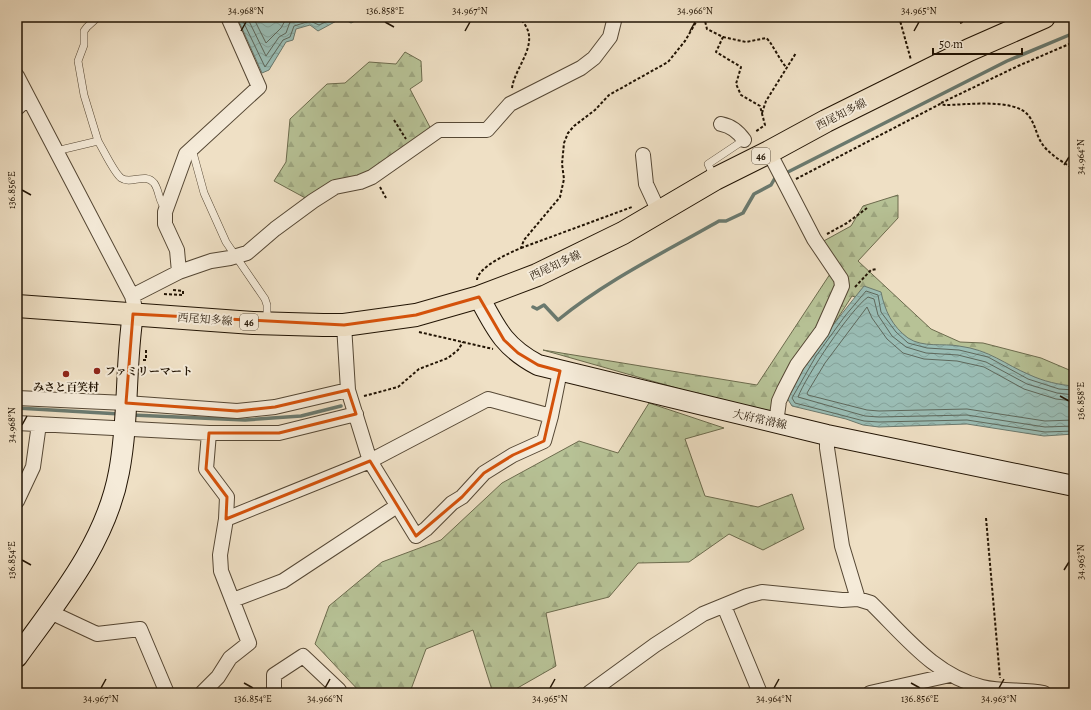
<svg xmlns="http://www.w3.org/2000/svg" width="1091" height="710" font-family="Alegreya,'Noto Serif JP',serif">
<defs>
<pattern id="forest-firs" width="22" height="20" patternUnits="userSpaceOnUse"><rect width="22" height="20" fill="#b7c296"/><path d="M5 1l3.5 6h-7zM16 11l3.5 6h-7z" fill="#9da680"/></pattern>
<pattern id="water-waves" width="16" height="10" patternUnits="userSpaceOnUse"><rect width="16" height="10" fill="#9abdb5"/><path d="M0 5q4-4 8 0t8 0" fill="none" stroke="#84a29a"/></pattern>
</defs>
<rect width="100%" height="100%" fill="#efe0c5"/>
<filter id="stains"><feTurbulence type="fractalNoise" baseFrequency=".005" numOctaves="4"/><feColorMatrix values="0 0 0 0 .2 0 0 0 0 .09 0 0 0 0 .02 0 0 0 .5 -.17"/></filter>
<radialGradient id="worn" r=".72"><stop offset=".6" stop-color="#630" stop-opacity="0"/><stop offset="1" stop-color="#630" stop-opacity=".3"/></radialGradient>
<!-- forest -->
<path fill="url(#forest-firs)" stroke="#6c6b4d" d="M405,52L421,61L422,81L410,89L432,131L381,177L309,200L274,181L286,162L290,119L327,84L345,83L369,62L396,64Z
M898,195V218L858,261L931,329L960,342L983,343L1041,358L1074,372V390L895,338L868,301L852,296L775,416L543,350L757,385L832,271L820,243L851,226L863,206Z
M649,403L724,428L685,439L705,496L758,507L792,494L804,529L763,550L729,534L689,562L638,563L609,597L546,613L556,666L514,690V693H493L473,630L426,649L410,692L361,693L315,644L329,606L382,562L441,540L502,483L579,441L618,453Z"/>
<!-- water -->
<path fill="url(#water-waves)" stroke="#6a796e" d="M237,17H378L376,20L359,19L351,23L342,18L318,31L310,25L296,29L293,40L286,42L269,70L262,73Z
M864,286L881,292C885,311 892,326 908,338C923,348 943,343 959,346C990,350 1004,364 1030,375C1043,381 1059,385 1074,386V434L1044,436L967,424L879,427L863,425L846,419L792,406L787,398C807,357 835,322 864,286Z"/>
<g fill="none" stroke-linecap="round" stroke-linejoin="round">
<!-- shore -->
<path stroke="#5e685c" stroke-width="1" d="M241,17L265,67L283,40L290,37L294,26L310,21L319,25L336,17
M247,17L266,56L279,37L286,33L290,22L304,17
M253,17L266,43L281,28L287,17
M1074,390L1059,389L1028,379L988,357L959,350L927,348L908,343L896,332L881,312L878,295L866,291L845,316L816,356L792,398L795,403L864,421L879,422L967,420L1045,432L1074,431
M1074,395L1057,393L1027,384L986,362L958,355L926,353L906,347L892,336L878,315L874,299L868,297C850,310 806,376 798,397L865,416L879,417L967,415L1045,427L1074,426
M1074,401L1056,399L1024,389L984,367L957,361L924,359L903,353L887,339L872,318L867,307L825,363L807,393L808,395L867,410L879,411L967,409L1045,421L1074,420"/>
<!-- stream -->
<path stroke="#6a796e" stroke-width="3.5" d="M784,174L1007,61L1074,33
M533,307L537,309L544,305L558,320C607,280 665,252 719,221H726L743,213L754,194L771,185L775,178L778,177
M17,408L120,414
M132,415L245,420L301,416L341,406"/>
<defs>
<path id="lane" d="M98,141C103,149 114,173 121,178C131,185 145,172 154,183C160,191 158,202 166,209
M192,149L204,193L226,242L265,299L267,305V322
M56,151L98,141L84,95L78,61L84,45V31L87,27L98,17
M714,177L708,164L744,140"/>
<path id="street" d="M17,76L132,296L134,304
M17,108L28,98
M721,124C731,126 738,131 744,140
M769,152L814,239L841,279L842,286L822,331L797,365L784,390L779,401L776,423
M643,155L646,184L659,212
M179,272L177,250L165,224V212L186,154L259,87L228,17
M132,296L179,272L211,261L230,258L247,253L275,229L313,201L335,187L360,182L372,177L439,130H487L510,104L581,68L594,58L610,37L615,17
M344,325L348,390L370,461L416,536L426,529L452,503L462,497L484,473L513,455L544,441L551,416L560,371
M17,398L126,403L237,411L275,407L348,390
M17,423L209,433H279L356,414
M209,433L206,469L227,497L226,519
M827,435V448L842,546L858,599
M17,501L33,467L39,424
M233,600L283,581L397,506
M724,606L760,693
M50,612L97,634L140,629L167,693
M202,693L218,677L230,658L249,643L221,571L220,555L226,519L370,461L488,399L551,416
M274,693V675L303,656L339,690V693
M589,693L655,645L703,614L747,596L762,592L842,600L858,599L871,603C905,636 934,675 982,687C1002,692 1024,689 1044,693
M870,693L950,675"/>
<path id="secondary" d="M479,297C496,329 504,347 538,365L827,435L1074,486
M17,657C58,600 106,543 119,472C129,420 125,366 133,314"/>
<path id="primary" d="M17,306L253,323L323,325H344L416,315L479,297L537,275L623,233L715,179L769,152L826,121L969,50L1044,17"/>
</defs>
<!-- lane casing -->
<use href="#lane" stroke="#554734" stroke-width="8"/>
<!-- street casing -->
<use href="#street" stroke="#554734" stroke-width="16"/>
<!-- secondary casing -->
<use href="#secondary" stroke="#221404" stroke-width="22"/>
<!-- primary casing -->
<use href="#primary" stroke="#221404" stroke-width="24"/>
<!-- path -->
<path stroke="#221404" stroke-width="2" stroke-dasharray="3 2" stroke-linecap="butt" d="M704,17L707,29L723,37L716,52L741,67L736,84L741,95L760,106L765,125L755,132
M899,17L911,60
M960,23L973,17
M723,37L746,42L766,38C772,42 779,60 787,68
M512,88C515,65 545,40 518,17
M941,103L1018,66L1074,42
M762,113L766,101L796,53
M394,120L406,139
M796,179L940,104L945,105C965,105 1014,98 1028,115C1035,123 1036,134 1041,142C1047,153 1064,163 1074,169
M380,187L386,198
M827,234L847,223L867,208
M521,248L632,207
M477,280C478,267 509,253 521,248L524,240L560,197L564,179L562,164L564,143L568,133L574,126L595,110L609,95L668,62L685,41L699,17
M855,287L871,270L877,269
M164,294L183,295V291L172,290
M419,332L493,349
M143,360H146V349
M364,396L398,387L419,369L448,358L458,350L463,342
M986,518L1000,678
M950,693L951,688
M1067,693L1074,692"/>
<!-- lane -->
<use href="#lane" stroke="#f5ebd9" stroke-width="7"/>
<!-- street -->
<use href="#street" stroke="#f5ebd9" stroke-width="14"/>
<!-- secondary -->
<use href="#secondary" stroke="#f5ebd9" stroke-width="20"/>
<!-- primary -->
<use href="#primary" stroke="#efe0c5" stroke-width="22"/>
</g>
<!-- marked area -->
<path fill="none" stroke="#d4520b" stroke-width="3" stroke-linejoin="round" d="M479,297L504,340L518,353L538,365L560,371L544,441L513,455L484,473L462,497L416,536L370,461L226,519L227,497L206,469L209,433H279L356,414L348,390L275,407L237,411L126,403L133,314L344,325L416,315Z"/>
<!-- ticks -->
<path fill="none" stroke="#221404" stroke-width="1.5" d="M385,22L394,27M241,31L246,22M465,31L470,22M690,31L695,22M914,31L919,22M1064,165L1069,157M22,190L31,195M1060,396L1069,401M22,425L27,416M22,560L31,565M1064,570L1069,562M244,683L253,688M911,683L920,688M101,688L106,679M325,688L330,679M550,688L555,679M774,688L779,679M999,688L1004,679"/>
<!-- markers -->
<g fill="#8f2418" stroke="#f5ebd9" stroke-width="1.5">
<circle cx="97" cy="371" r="4"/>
<circle cx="66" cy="374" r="4"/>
</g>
<g text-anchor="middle" stroke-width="4" stroke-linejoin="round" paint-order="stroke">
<!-- shield labels -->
<g fill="#f5ebd9" stroke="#615444" stroke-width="1">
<rect x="752" y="148" width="18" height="16" rx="3"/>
<rect x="240" y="314" width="18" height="16" rx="3"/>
</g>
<g font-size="10" font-weight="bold" fill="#221404">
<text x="761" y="160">46</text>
<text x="249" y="326">46</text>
</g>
<!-- street labels -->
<g font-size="11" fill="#221404" stroke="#f5ebd9">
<text transform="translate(841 114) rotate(-27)" y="4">西尾知多線</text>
<text transform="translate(555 265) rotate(-25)" y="4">西尾知多線</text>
<text transform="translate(205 319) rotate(4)" y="4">西尾知多線</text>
<text transform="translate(760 419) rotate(13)" y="4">大府常滑線</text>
</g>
<!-- poi labels -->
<g font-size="11" font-weight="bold" fill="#221404" stroke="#f5ebd9" text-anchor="start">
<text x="105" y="375">ファミリーマート</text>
<text x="66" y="391" text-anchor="middle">みさと百笑村</text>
</g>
</g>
<!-- margin -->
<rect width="1091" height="710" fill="none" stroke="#efe0c5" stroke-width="44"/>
<!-- scale -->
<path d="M933 48v6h89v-6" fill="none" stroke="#221404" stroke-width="2"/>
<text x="939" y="48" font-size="12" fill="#221404" stroke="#f5ebd9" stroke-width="3" paint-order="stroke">50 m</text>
<rect x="22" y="22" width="1047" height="666" fill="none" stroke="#221404" stroke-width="1.5"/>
<g font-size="10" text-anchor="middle" fill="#221404">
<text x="246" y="14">34.968°N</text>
<text x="385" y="14">136.858°E</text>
<text x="470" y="14">34.967°N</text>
<text x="695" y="14">34.966°N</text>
<text x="919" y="14">34.965°N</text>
<text transform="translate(1080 157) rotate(-90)" y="4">34.964°N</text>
<text transform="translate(11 190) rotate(-90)" y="4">136.856°E</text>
<text transform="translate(1080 401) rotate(-90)" y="4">136.858°E</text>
<text transform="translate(11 425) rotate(-90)" y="4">34.968°N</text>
<text transform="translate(11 560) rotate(-90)" y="4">136.854°E</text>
<text transform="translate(1080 562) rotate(-90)" y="4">34.963°N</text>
<text x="101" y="702">34.967°N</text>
<text x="253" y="702">136.854°E</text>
<text x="325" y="702">34.966°N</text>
<text x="550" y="702">34.965°N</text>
<text x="774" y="702">34.964°N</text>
<text x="920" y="702">136.856°E</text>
<text x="999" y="702">34.963°N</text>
</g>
<rect width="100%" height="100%" filter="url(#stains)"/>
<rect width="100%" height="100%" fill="url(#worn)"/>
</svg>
